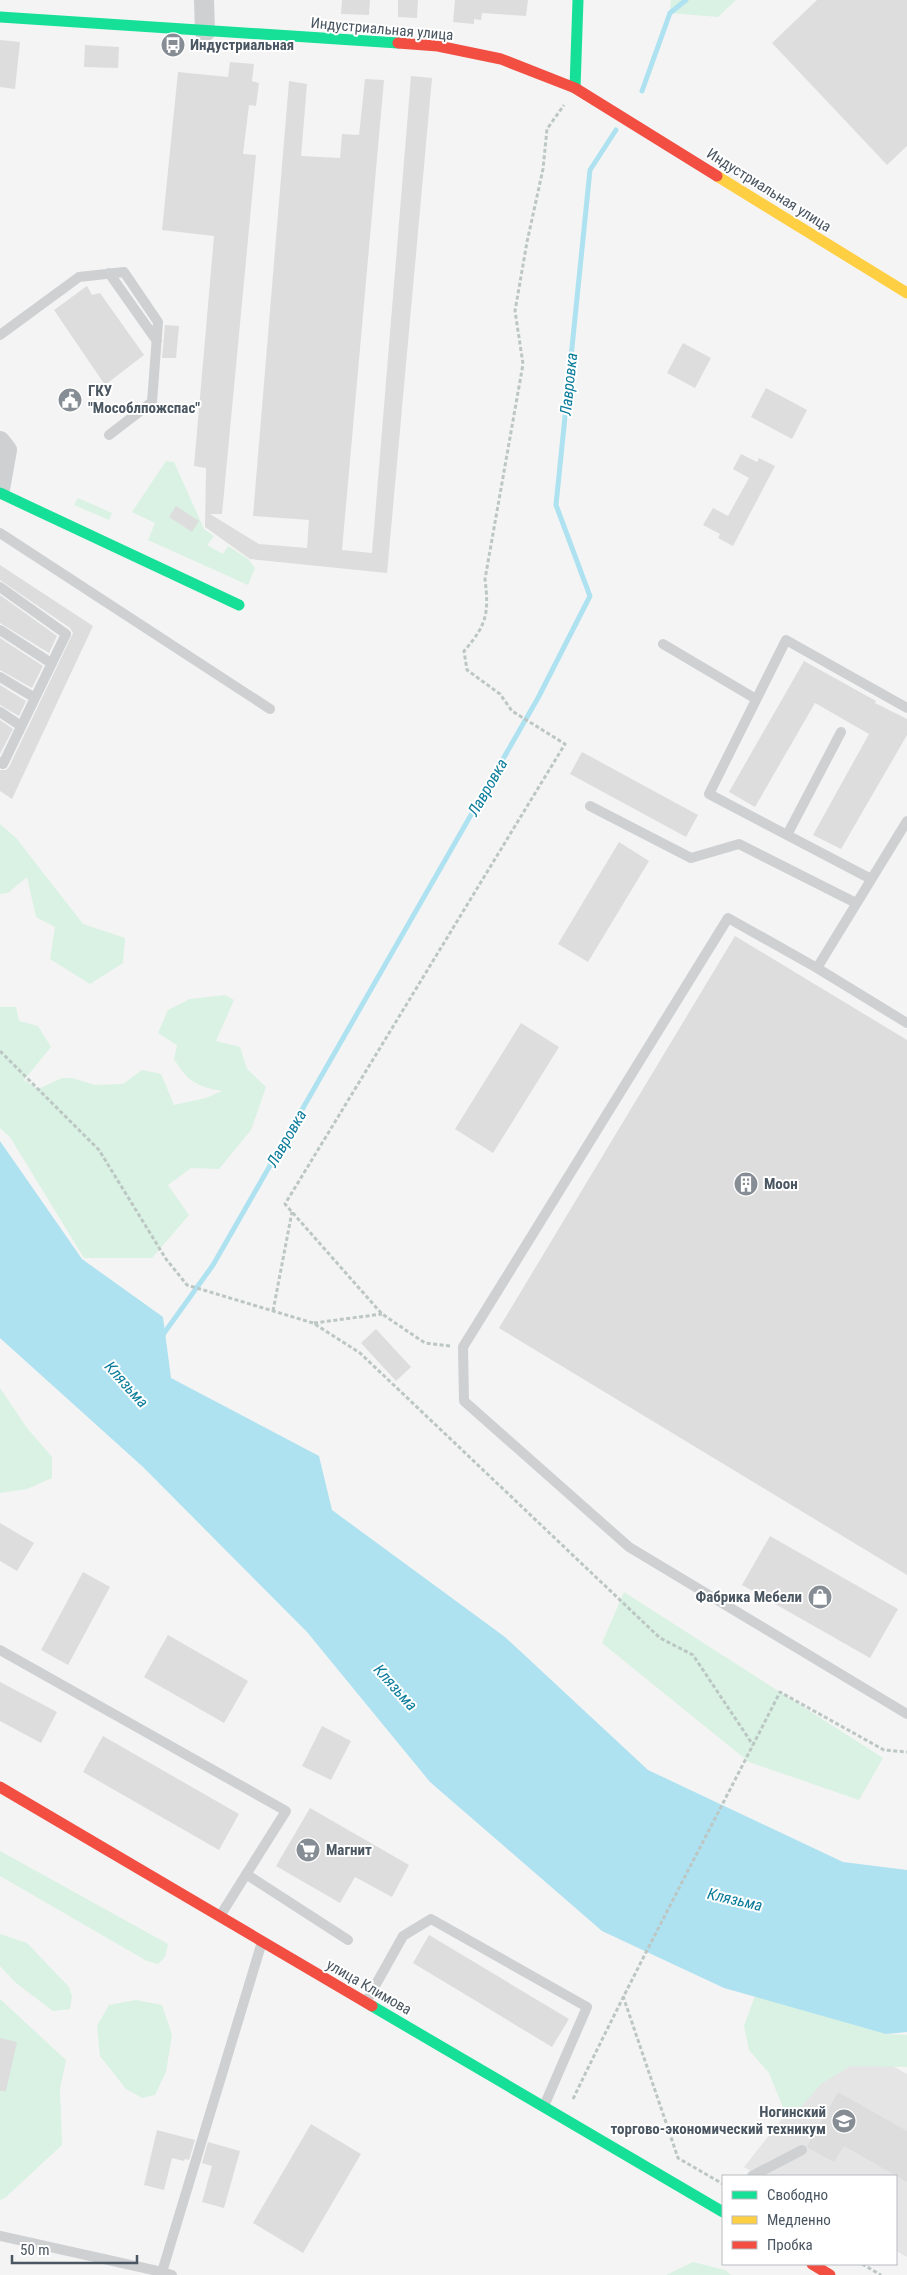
<svg xmlns="http://www.w3.org/2000/svg" width="907" height="2275" font-family="'Roboto Condensed',sans-serif">
<rect width="100%" height="100%" fill="#f4f4f4"/>
<!-- education -->
<path fill="#e6e5e6" d="M845,2039L907,2074V2257L896,2251V2176H759L744,2167Z"/>
<!-- green -->
<path fill="#d9f2e3" d="M671,0H736L718,17L670,13Z
M166,461L174,462L204,529L214,536L207,545L223,554L228,546L248,559L255,568L248,585L148,540L155,523L132,512Z
M78,498L112,513L109,520L74,505Z
M0,824L16,838L83,924L125,938L123,963L90,984L50,959L55,927L36,917L27,877L8,893L0,894Z
M225,995L234,1000L216,1041L240,1047L247,1069L266,1087L251,1130L219,1169L191,1168L168,1185L189,1215L152,1258H84L10,1137L0,1128V1007H16L19,1021L38,1026L51,1047L24,1080L38,1089L62,1078H72L95,1085L123,1084L142,1070L161,1074L174,1105L206,1098L222,1091C196,1086 188,1082 174,1059L177,1045L158,1033L168,1010L190,999Z
M0,1388L27,1428L52,1457V1478L27,1489L0,1493Z
M624,1592L883,1758L859,1800L749,1762L602,1643Z
M0,1851L168,1944L165,1957L158,1964L147,1961L0,1876Z
M0,1934L27,1943L69,1987L72,1996L70,2009L53,2011L16,1983L0,1966Z
M755,1996L886,2034L907,2035V2067L850,2066L821,2084L801,2107L784,2110L769,2073L749,2050L744,2026Z
M0,1999L66,2060L60,2089L62,2145L6,2197L0,2200Z
M136,2000L162,2005L172,2035L166,2072L155,2095L142,2098L126,2089L100,2056L97,2026L109,2005Z
M693,2262L725,2270L731,2275H666Z"/>
<!-- water -->
<path fill="#aee2f0" d="M0,1141L82,1259L163,1317L171,1378L319,1456L332,1510L505,1637L648,1770L843,1862L907,1870V2032L886,2034L724,1988L602,1931L430,1782L307,1632L143,1467L0,1338Z"/>
<g fill="none" stroke-linecap="round" stroke-linejoin="round">
<!-- stream -->
<path stroke="#aee2f0" stroke-width="5" d="M642,91L670,13L686,0
M162,1336L213,1265L538,698L590,596L556,505L590,170L616,130"/>
</g>
<!-- building -->
<path fill="#ddddde" d="M342,0H370L369,15L341,14Z
M398,0H418L417,18L398,17Z
M455,0H528L526,16L482,13L481,20L474,19V24L453,22Z
M817,0H907V146L887,165L772,43Z
M0,40L20,42L15,89L0,87Z
M85,45L119,47L118,68L84,67Z
M230,62L254,64L252,81L259,83L256,106L249,105L243,154L256,155L222,514H210L259,544L307,548L309,520L253,516L289,81L307,84L301,156L340,158L342,134L359,135L365,79L384,80L342,550L372,553L411,76L432,78L387,573L250,559L205,527L206,468L194,466L214,236L162,230L178,72L228,77Z
M87,286L92,295L100,293L144,355L105,385L54,310Z
M165,325L179,326L176,358H162Z
M683,343L711,358L695,388L667,373Z
M766,388L807,410L792,439L751,417Z
M741,454L757,462L759,458L775,466L733,546L718,538L720,534L703,525L713,508L728,516L749,478L733,469Z
M176,506L199,521L192,532L169,517Z
M0,565L93,626L12,799L0,791V770H6L9,767L73,633L70,628L0,580Z
M0,595L57,636L49,653L0,623Z
M0,638L43,666L32,688L0,670Z
M804,661L876,701L875,703L907,719V735L841,849L813,835L869,734L815,703L755,807L729,792Z
M0,685L26,701L19,716L0,705Z
M0,720L13,729L0,754Z
M582,752L698,815L686,837L570,774Z
M619,842L649,861L588,962L558,944Z
M735,936L907,1040V1575L499,1328Z
M521,1023L559,1047L493,1153L455,1129Z
M376,1329L411,1367L396,1381L361,1343Z
M0,1523L34,1543L17,1571L0,1561Z
M770,1536L898,1609L870,1658L742,1585Z
M83,1572L110,1587L68,1665L41,1650Z
M168,1635L248,1681L224,1723L144,1677Z
M0,1682L57,1712L41,1743L0,1721Z
M322,1726L351,1741L331,1780L302,1766Z
M103,1736L239,1814L219,1850L83,1772Z
M310,1808L409,1865L392,1897L355,1877L340,1903L276,1866Z
M429,1935L569,2019L552,2047L413,1963Z
M0,2038L17,2042L6,2091H0Z
M838,2092L907,2131V2182L844,2146L834,2162L808,2148L807,2146Z
M311,2124L361,2154L303,2253L253,2223Z
M157,2130L195,2140L189,2160L185,2159L184,2161L172,2158L164,2190L144,2185Z
M208,2142L240,2151L224,2208L202,2202L212,2166L202,2163Z"/>
<g fill="none" stroke-linecap="round" stroke-linejoin="round">
<!-- path -->
<path stroke="#bcc7c4" stroke-width="3" stroke-dasharray="4 2.5" stroke-linecap="butt" d="M0,1051L99,1150L166,1259L187,1285L313,1323L360,1353L660,1638L693,1655L753,1745
M273,1311L292,1212
M314,1323L382,1314
M450,1346L425,1343L382,1314L285,1204L565,744L512,711L500,694L467,670L464,651C487,625 489,613 485,579L523,364L515,311L527,242L543,169L547,129L564,105
M623,1996L678,2158L723,2184
M573,2099C639,1962 711,1828 780,1692L884,1750L907,1752
M862,2264L881,2275"/>
<!-- lane -->
<path stroke="#ced0d2" stroke-width="10" d="M109,273L157,341
M0,335L79,277L124,272L158,322L152,402L109,435
M0,533L270,709
M0,587L66,634L3,764L0,762
M0,630L51,663
M663,644L756,699
M0,677L35,698
M0,712L21,726
M590,806L691,858L739,844L856,903
M907,821L817,968L728,918L463,1347L464,1401L629,1547L907,1714
M787,835L841,732
M871,879L709,794L786,640L907,708
M817,968L907,1023
M0,1650L286,1811L220,1916
M246,1874L348,1940
M366,2002L403,1936L431,1919L587,2007L544,2106
M752,2176L802,2150
M0,2236L162,2272
M172,2275L162,2272L262,1942"/>
<!-- street -->
<path stroke="#ced0d2" stroke-width="20" d="M204,0L205,32
M0,441L7,450L0,489"/>
<!-- fast -->
<path stroke="#16e098" stroke-width="11" d="M0,17L398,43
M575,88L578,0
M0,493L239,605
M372,2006L723,2212"/>
<!-- slow -->
<path stroke="#ffcf43" stroke-width="11" d="M717,176L907,293"/>
<!-- jam -->
<path stroke="#f24e42" stroke-width="11" d="M398,43L438,46L501,59L575,88L717,176
M0,1787L372,2006
M812,2264L830,2275"/>
</g>
<!-- icons -->
<defs>
<symbol id="bus-disc" viewBox="-11 -11 22 22"><circle r="9.5" fill="#868d94" stroke="#fff"/><path d="M-5-6H5V4H4V6H2V4H-2V6H-4V4H-5ZM-3.5-4V0h7V-4ZM-3.5 1.2v1.5H-2V1.2ZM2 1.2v1.5H3.5V1.2Z" fill="#fff"/></symbol>
<symbol id="civic-disc" viewBox="-11 -11 22 22"><circle r="9.5" fill="#868d94" stroke="#fff"/><path d="M-.6-6.5H3V-4.5H.6V-3L4-1V1h2V6H-6V1h2V-1L-.6-3ZM-1.2 2.5V6h2.4V2.5Z" fill="#fff"/></symbol>
<symbol id="building-disc" viewBox="-11 -11 22 22"><circle r="9.5" fill="#868d94" stroke="#fff"/><path d="M-4-6H4V6H1V3H-1V6H-4ZM-2.5-4.3h1.7v1.8h-1.7ZM.8-4.3h1.7v1.8H.8ZM-2.5-1h1.7V.8h-1.7ZM.8-1h1.7V.8H.8Z" fill="#fff"/></symbol>
<symbol id="shop-disc" viewBox="-11 -11 22 22"><circle r="9.5" fill="#868d94" stroke="#fff"/><path d="M-5-2.5h2.3a2.7 3.5 0 0 1 5.4 0H5L5.5 6h-11ZM-1.5-2.5h3a1.5 2.3 0 0 0-3 0Z" fill="#fff"/></symbol>
<symbol id="supermarket-disc" viewBox="-11 -11 22 22"><circle r="9.5" fill="#868d94" stroke="#fff"/><path d="M-6-5.5h2.5l.6 2H6L4.5 2H-2.5L-4.4-4H-6ZM-1.5 3.2a1.3 1.3 0 1 0 .1 0ZM3 3.2a1.3 1.3 0 1 0 .1 0Z" fill="#fff"/></symbol>
<symbol id="university-disc" viewBox="-11 -11 22 22"><circle r="9.5" fill="#868d94" stroke="#fff"/><path d="M0-5L7-2L0 1L-7-2ZM-4 1L0 2.5L4 1V4Q0 6-4 4Z" fill="#fff"/></symbol>
</defs>
<g fill-rule="evenodd">
<use href="#bus-disc" x="159" y="31" width="28" height="28"/>
<use href="#civic-disc" x="56" y="386" width="28" height="28"/>
<use href="#building-disc" x="732" y="1170" width="28" height="28"/>
<use href="#shop-disc" x="806" y="1583" width="28" height="28"/>
<use href="#supermarket-disc" x="294" y="1836" width="28" height="28"/>
<use href="#university-disc" x="830" y="2107" width="28" height="28"/>
</g>
<g text-anchor="middle" stroke-width="4" stroke-linejoin="round" paint-order="stroke">
<!-- street labels -->
<g font-size="15" fill="#4a5661" stroke="#fff">
<text transform="translate(382 29) rotate(5)" y="5">Индустриальная улица</text>
<text transform="translate(769 190) rotate(32)" y="5">Индустриальная улица</text>
<text transform="translate(369 1987) rotate(30)" y="5">улица Климова</text>
</g>
<!-- poi labels -->
<g font-size="15" font-weight="bold" fill="#4a5661" stroke="#fff" text-anchor="start">
<text x="190" y="50">Индустриальная</text>
<text x="88" y="396">ГКУ<tspan x="88" dy="17">"Мособлпожспас"</tspan></text>
<text x="764" y="1189">Моон</text>
<text x="802" y="1602" text-anchor="end">Фабрика Мебели</text>
<text x="326" y="1855">Магнит</text>
<text x="826" y="2117" text-anchor="end">Ногинский<tspan x="826" dy="17">торгово-экономический техникум</tspan></text>
</g>
<!-- water labels -->
<g font-size="16" font-style="italic" fill="#0c7c9b" stroke="#fff">
<text transform="translate(568 384) rotate(-84)" y="6">Лавровка</text>
<text transform="translate(487 787) rotate(-60)" y="6">Лавровка</text>
<text transform="translate(286 1138) rotate(-60)" y="6">Лавровка</text>
<text transform="translate(127 1384) rotate(48)" y="6">Клязьма</text>
<text transform="translate(396 1687) rotate(48)" y="6">Клязьма</text>
<text transform="translate(735 1899) rotate(13)" y="6">Клязьма</text>
</g>
</g>
<!-- legend -->
<rect x="722" y="2175" width="175" height="90" fill="#ffffff" stroke="#b7bbc0"/>
<rect x="732" y="2191" width="25" height="8" fill="#16e098" stroke="#b7bbc0"/>
<text x="767" y="2200" font-size="15" fill="#4a5661">Свободно</text>
<rect x="732" y="2216" width="25" height="8" fill="#ffcf43" stroke="#b7bbc0"/>
<text x="767" y="2225" font-size="15" fill="#4a5661">Медленно</text>
<rect x="732" y="2241" width="25" height="8" fill="#f24e42" stroke="#b7bbc0"/>
<text x="767" y="2250" font-size="15" fill="#4a5661">Пробка</text>
<!-- scale -->
<path d="M12 2255v8h125v-8" fill="none" stroke="#4a5661" stroke-width="2.5"/>
<text x="20" y="2255" font-size="15" fill="#4a5661" stroke="#ffffff" stroke-width="4" paint-order="stroke">50 m</text>
</svg>
